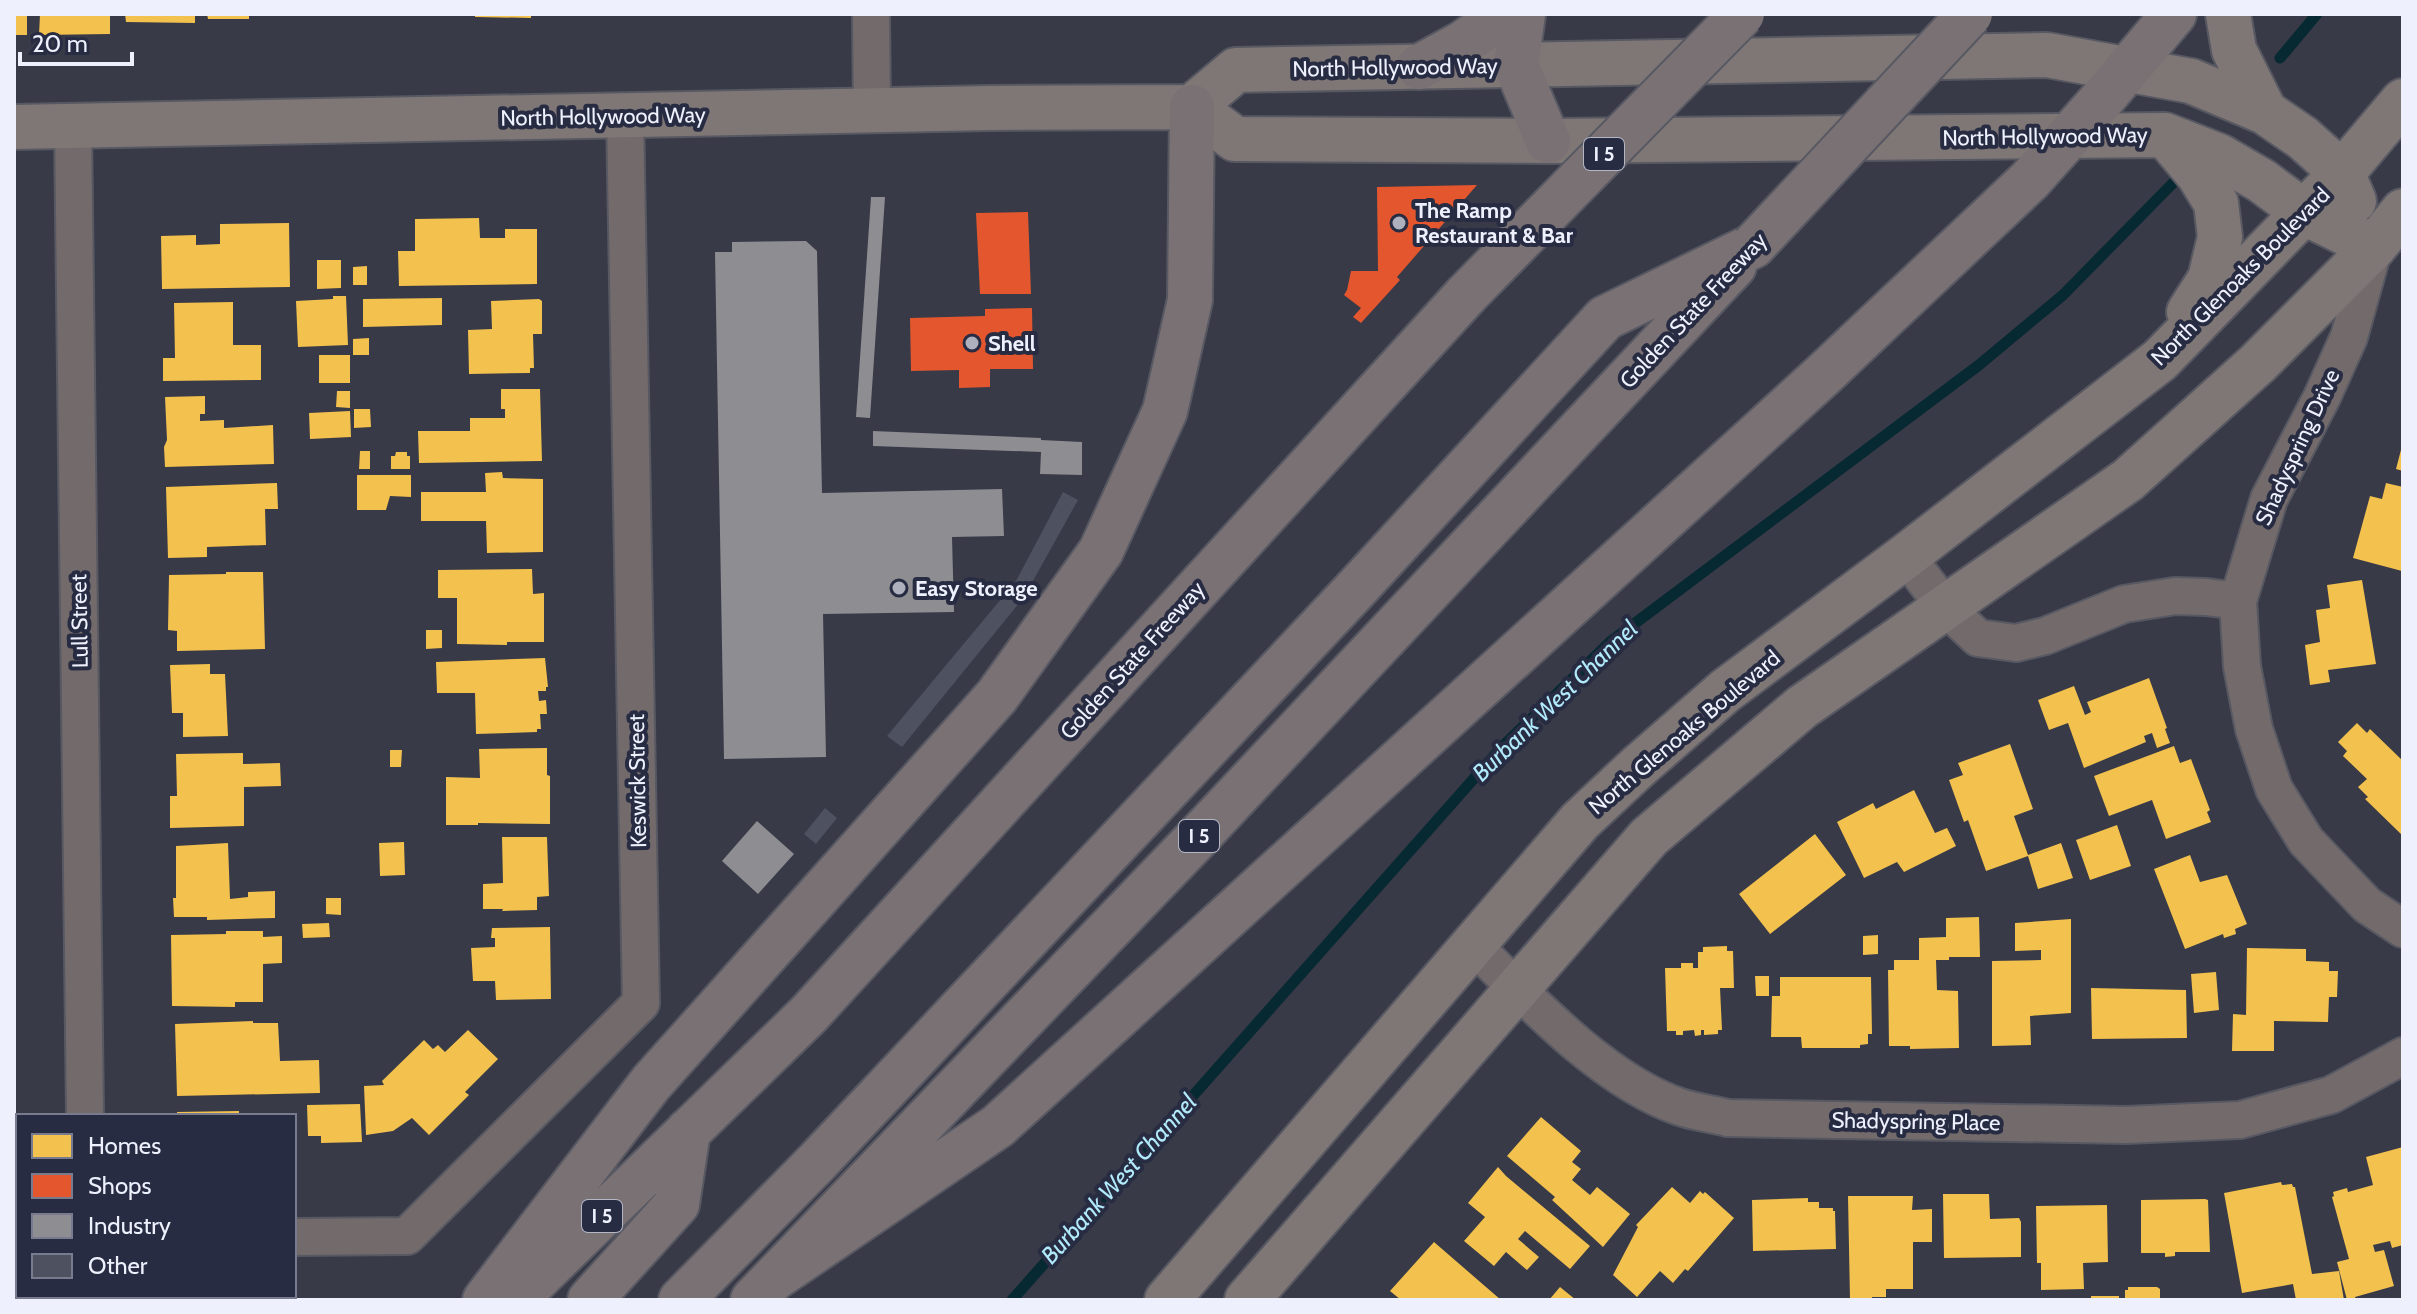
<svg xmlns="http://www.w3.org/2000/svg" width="2417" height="1314" font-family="Cabin,sans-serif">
<rect width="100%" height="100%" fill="#383a47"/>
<!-- homes -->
<path fill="#f2c14e" d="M14,14H27V35H14Z
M40,14H110V34L39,35Z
M125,14H195V23L126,22Z
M207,14H249V19H208Z
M475,14H531V18L475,17Z
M479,218L480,238H505V229H537V284L399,286L398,251H415V219Z
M289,223L290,287L162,289L161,236L196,235V245L220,244V224Z
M317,260H341V288L317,289Z
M367,266V285H353V267Z
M333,296H346L348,345L298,347L296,301L333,299Z
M442,298V325L363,327V299Z
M539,299L542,301V334H533L534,368H530V373L469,374L468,330L492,329L491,301Z
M233,302V345H261V380L163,381V358H175L174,303Z
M369,338V355H353V339Z
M319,355H350V383H319Z
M501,389H540L542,461L419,463L418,431H470V418H505V409H501Z
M337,391H350V408L336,407Z
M205,396V414H200V421L224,420V428L273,425L274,464L165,467L164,447L167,440L165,397Z
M354,409H370L371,427L354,428Z
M350,411L351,437L310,439L309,413Z
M2402,446H2403V471L2396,469Z
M360,451H370V469H359Z
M396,452H407V456H410V469H391V456H395Z
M502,472L503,478L543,479V552L487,553L486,521H421V492H486L485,473Z
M357,475H411V497L390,496L386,510H357Z
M277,483L278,509H265L266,545L207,547V557L168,558L166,487Z
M2386,483L2403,487L2402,571L2353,558L2370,496L2382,499Z
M532,569L533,594L544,593V642H507V645L457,644V598H438V570Z
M226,572H263L265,649L177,651V631L168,630L169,575L226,574Z
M2362,580L2376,664L2328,670L2330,682L2310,685L2305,645L2320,642L2316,610L2330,608L2327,585Z
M426,630H442V648L426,649Z
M545,658L548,687H546V691H538L539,701L546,700L547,714H540L541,729H537V732L476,734L475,693H437L436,662Z
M210,664V674H225L228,736L183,737V713H172L170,665Z
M2149,678L2167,728L2165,729L2170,743L2157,748L2152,733L2144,736L2146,742L2084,768L2068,723L2049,730L2038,700L2074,686L2085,715L2091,712L2087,702Z
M2357,723L2367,733L2370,729L2403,761V836L2365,799L2368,797L2358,787L2367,779L2343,756L2347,751L2338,742Z
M2010,744L2033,809L2014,816L2028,855L2061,843L2073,878L2038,889L2028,856L1986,871L1968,820L1964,822L1949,780L1963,775L1958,763Z
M2174,746L2180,763L2191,759L2210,810L2207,812L2211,822L2166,839L2152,800L2109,816L2094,776Z
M547,748V775L550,776V824L478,823V825H446V777L480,778L479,749Z
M390,750H402L401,767H390Z
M243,753V764L280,763L281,786L244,787V826L170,828V796H177L176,754Z
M1914,790L1935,833L1947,828L1956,846L1904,872L1897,862L1864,878L1837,822L1873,803L1876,809Z
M2117,825L2131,866L2090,880L2076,840Z
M1815,834L1846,875L1770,934L1739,894Z
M502,837H547L549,896L537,897V910L502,911L503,909H483V884L503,883Z
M404,842L405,875L380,876L379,843Z
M228,843L230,899L248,897V892L275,891V918L207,920V917H174L173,898H176V846Z
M2190,855L2200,882L2227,875L2247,924L2235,929L2236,934L2224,938L2223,934L2185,949L2154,869Z
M326,898H341V915L326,914Z
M1979,917L1980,957H1949V960H1936L1937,990L1958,991L1959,1048L1910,1049V1046H1889L1888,970H1894V960H1919V938L1946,937V918Z
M2071,919V1013L2030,1016L2031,1045L1992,1046V961L2041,960V950L2015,951V923Z
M329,923L330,937L303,938L302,924Z
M550,927L551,999L496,1000L495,981H473L471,948L495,947V938H491L492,928Z
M226,931H263V937L282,936V963L263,964V1002H235V1007L172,1006L171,935L226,934Z
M1878,935V954L1863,955V936Z
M1727,946V951H1733L1734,988H1720L1722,1030H1718V1034L1704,1035V1030H1701V1035L1695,1036L1694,1030L1683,1031V1035H1676V1031H1667L1665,968H1681V963H1693V968H1698V952H1703V947Z
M2247,948L2306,949V961L2329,962V971H2338L2337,997H2329L2328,1022L2274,1021V1051H2232L2233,1014L2246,1015Z
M2216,972L2219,1010L2194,1013L2191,974Z
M1755,976H1769V996H1756Z
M1780,977H1871L1872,1034H1868V1044L1860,1045V1048H1802L1801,1037H1771L1772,996H1780Z
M2091,988L2186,990L2187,1038L2092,1039Z
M253,1021V1023H278L280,1061L319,1060L320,1093L177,1096L175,1024Z
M468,1030L498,1059L465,1092L469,1095L429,1135L412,1118L393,1131L366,1135L364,1086L384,1085L382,1081L424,1040L433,1049L438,1045L445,1052Z
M360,1104L362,1142L321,1143V1136H308L307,1105Z
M239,1111V1116H177V1112Z
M1541,1117L1581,1151L1572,1162L1581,1169L1572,1180L1590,1195L1597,1187L1630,1214L1603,1247L1552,1200L1555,1197L1507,1156Z
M2403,1147V1245L2392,1248L2390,1241L2373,1245L2375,1252L2384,1250L2394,1286L2355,1297L2356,1300H2347L2337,1262L2349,1259L2332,1197L2334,1196L2333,1192L2347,1188L2348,1192L2373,1185L2366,1157Z
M1498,1167L1506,1176L1590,1246L1570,1269L1525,1231L1518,1239L1539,1257L1527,1270L1506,1252L1494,1266L1464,1241L1485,1217L1468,1203Z
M2281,1182L2282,1185L2292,1184L2293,1187H2295L2312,1274L2339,1271L2344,1300H2296L2293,1284L2242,1293L2224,1193Z
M1672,1187L1690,1203L1700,1191L1703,1194L1705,1192L1734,1218L1688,1271L1685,1269L1673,1283L1660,1271L1637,1297L1613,1275L1638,1227L1636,1225Z
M1943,1194H1989L1990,1219L2019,1218L2021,1222V1257L1944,1258Z
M1848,1196H1913L1912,1210L1932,1209V1242H1913V1289H1886V1297H1872V1300H1850Z
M1808,1198V1202H1819V1208H1833V1211H1835L1836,1249L1753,1251L1752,1200Z
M2205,1199L2208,1200L2210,1252H2175V1256L2165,1257V1253H2141V1200Z
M2107,1205L2108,1262L2083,1263L2084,1289L2041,1290V1263H2037L2036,1206Z
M1434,1242L1501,1300H1401L1390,1291Z
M1560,1287L1576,1300H1549Z
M2128,1287H2157L2160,1289V1300H2125V1290H2128Z
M2091,1296H2119V1300H2091Z"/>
<!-- shops -->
<path fill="#e4572e" d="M1477,185L1397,277L1400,280L1361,323L1353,317L1361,308L1344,295L1347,290L1351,271H1378L1377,187Z
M1028,212L1031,294H980L976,213Z
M1032,308L1033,369H990V387L959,388V370L911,371L910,318L985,316V309Z"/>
<!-- industry -->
<path fill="#8d8d92" d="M871,197H885L870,418L856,417Z
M806,241L817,251L822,493L1002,489L1004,536L952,537L954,612L823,614L826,757L724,759L715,252H732V242Z
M873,431L1041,438V440L1082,442V475L1040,474L1041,452L873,446Z
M757,821L794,854L758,894L722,861Z"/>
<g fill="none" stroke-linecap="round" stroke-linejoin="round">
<!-- stream -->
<path stroke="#062932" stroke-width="11" d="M2280,58L2317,14
M1012,1300L1501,748L1610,642L1979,365L2063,295L2174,182"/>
</g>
<!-- building -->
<path fill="#4e515f" d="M1063,492L1078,500L1024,597L902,747L887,736L1016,581Z
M825,808L837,818L816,844L804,834Z"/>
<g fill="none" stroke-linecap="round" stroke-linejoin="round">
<defs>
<path id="minor" d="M871,14L872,111
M73,126L85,1116
M2374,247L2349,337L2322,397L2269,499L2238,601L2242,666L2254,729L2274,789L2306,841L2367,905L2403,929
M1906,556L1945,607L1978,638L2016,643L2045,636L2124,604L2175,596L2206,597L2238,601
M1474,946C1530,1001 1604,1081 1680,1107C1695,1112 1712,1114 1728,1118L2126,1125L2240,1120L2331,1095L2403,1056
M294,1237L407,1236L641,1003L625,115
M14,1242H18"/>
<path id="secondary" d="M2228,14L2234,50L2265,112
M1192,107L1236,70L2047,55L2191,81L2265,112L2303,138L2342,173L2354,201
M14,127L990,108L1192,107L1235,139L1548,141L2165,135L2219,156L2262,181L2305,213L2374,247
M2167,137L2199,175L2216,203L2220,237L2210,279L2189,312
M1167,1300L1580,821L1639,766L1725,691L1906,556L2160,360L2342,173L2403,101
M1247,1300L1649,837L1802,707L2128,480L2258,363L2374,247L2403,211"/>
<path id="motorway" d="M1523,14L1516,65L1548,141
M1419,67L1463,43L1504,14
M776,1277L998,1126L1823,375L2030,180L2104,97L2174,14
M485,1300L651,1083L997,696L1101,551L1165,411L1190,300L1192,107
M515,1300L809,1014L1466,295
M590,1300L677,1204L688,1131
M681,1300L818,1161L1355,590L1605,318L1753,246
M753,1300L1197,838L1734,266"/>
</defs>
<!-- minor casing -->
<use href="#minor" stroke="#575862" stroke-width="40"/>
<!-- secondary casing -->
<use href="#secondary" stroke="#575862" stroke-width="48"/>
<!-- motorway casing -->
<use href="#motorway" stroke="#575862" stroke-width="48"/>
<!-- minor -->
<use href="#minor" stroke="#736b6b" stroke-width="36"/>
<!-- secondary -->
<use href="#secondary" stroke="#7f7776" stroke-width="44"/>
<!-- motorway -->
<use href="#motorway" stroke="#797174" stroke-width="44"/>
<defs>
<path id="motorway-bridge" d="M1753,246L1970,14
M1466,295L1742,14"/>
</defs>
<!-- motorway-bridge casing -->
<use href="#motorway-bridge" stroke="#575862" stroke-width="48" stroke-linecap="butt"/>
<!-- motorway-bridge -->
<use href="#motorway-bridge" stroke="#797174" stroke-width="44"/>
</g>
<!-- markers -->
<g fill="#aeb1bd" stroke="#282c42" stroke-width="3">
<circle cx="1399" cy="223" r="8"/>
<circle cx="972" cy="343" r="8"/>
<circle cx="899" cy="588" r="8"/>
</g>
<g text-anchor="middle" stroke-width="8" stroke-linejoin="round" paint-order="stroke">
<!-- shield labels -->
<g fill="#282c42" stroke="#b3b6c5" stroke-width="2">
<rect x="1584" y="138" width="40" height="32" rx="6"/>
<rect x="1179" y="820" width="40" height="32" rx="6"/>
<rect x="582" y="1200" width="40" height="32" rx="6"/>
</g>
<g font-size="20" font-weight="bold" fill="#eef1fd">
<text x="1604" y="161">I 5</text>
<text x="1199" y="843">I 5</text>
<text x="602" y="1223">I 5</text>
</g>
<!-- street labels -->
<g font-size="22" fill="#eef1fd" stroke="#282c42">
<text transform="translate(1395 67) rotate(-1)" y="8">North Hollywood Way</text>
<text transform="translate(603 116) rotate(-1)" y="8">North Hollywood Way</text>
<text transform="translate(2045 136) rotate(-1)" y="8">North Hollywood Way</text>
<text transform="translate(2240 276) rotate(-45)" y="8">North Glenoaks Boulevard</text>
<text transform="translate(1693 310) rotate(-47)" y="8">Golden State Freeway</text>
<text transform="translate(2297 447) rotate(-65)" y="8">Shadyspring Drive</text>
<text transform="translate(79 621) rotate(-91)" y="8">Lull Street</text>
<text transform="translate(1132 660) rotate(-48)" y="8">Golden State Freeway</text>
<text transform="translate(1684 732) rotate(-40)" y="8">North Glenoaks Boulevard</text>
<text transform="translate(637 781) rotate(-91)" y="8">Keswick Street</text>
<text transform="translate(1916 1121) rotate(1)" y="8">Shadyspring Place</text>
</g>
<!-- poi labels -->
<g font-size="22" font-weight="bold" fill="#eef1fd" stroke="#282c42" text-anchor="start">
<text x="1415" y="218">The Ramp<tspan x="1415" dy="25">Restaurant &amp; Bar</tspan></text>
<text x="988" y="351">Shell</text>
<text x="915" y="596">Easy Storage</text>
</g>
<!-- water labels -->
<g font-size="24" font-style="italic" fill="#b1eafb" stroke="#282c42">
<text transform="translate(1555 701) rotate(-44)" y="8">Burbank West Channel</text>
<text transform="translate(1119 1179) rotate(-48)" y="8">Burbank West Channel</text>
</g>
</g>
<!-- border -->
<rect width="2417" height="1314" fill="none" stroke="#eef1fd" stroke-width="32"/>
<!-- legend -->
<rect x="16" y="1114" width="280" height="184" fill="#282c42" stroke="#777b8d" stroke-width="2"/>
<rect x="32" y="1134" width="40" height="24" fill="#f2c14e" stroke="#777b8d" stroke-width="2"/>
<text x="88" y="1154" font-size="24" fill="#eef1fd">Homes</text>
<rect x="32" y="1174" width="40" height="24" fill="#e4572e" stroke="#777b8d" stroke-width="2"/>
<text x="88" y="1194" font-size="24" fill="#eef1fd">Shops</text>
<rect x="32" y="1214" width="40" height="24" fill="#8d8d92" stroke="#777b8d" stroke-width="2"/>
<text x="88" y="1234" font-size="24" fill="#eef1fd">Industry</text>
<rect x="32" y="1254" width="40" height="24" fill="#4e515f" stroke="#777b8d" stroke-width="2"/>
<text x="88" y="1274" font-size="24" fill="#eef1fd">Other</text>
<!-- scale -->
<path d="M20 52v12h112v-12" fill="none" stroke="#eef1fd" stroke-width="4"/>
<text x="32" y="52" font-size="24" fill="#eef1fd" stroke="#282c42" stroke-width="6" paint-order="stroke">20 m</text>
</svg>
